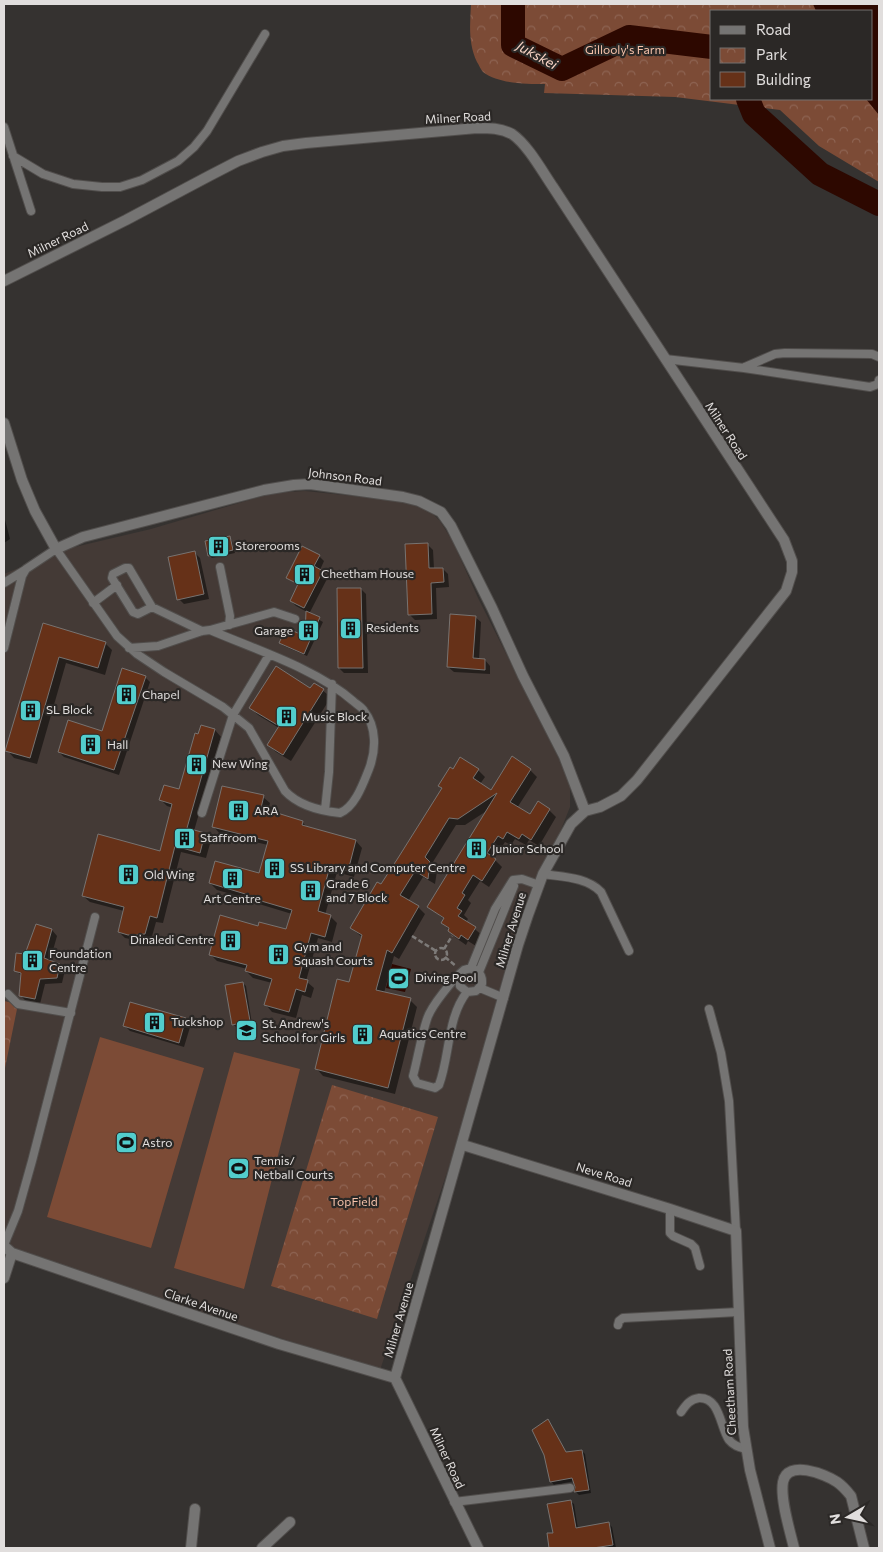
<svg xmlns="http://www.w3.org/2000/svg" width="883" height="1552" font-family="Commissioner,sans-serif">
<defs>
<pattern id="park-crowns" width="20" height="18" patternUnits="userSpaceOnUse" patternTransform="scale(1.25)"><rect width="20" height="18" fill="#7c4b36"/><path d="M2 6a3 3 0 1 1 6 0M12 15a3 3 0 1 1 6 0" fill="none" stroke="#8e6453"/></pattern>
</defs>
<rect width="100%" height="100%" fill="#353230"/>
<!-- built -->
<path fill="#443a36" d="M305,491L403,501L428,509L440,521L453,542L478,598L560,761L570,785V807L558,837L522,909L454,1152L380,1370L4,1249V574L62,550L151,529L273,493Z"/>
<!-- grass -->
<path fill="#7c4b36" d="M100,1037L204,1068L151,1248L47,1217Z
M234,1052L300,1069L244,1289L174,1268Z"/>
<!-- park -->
<path fill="url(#park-crowns)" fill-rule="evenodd" d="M471,4H879V182L819,146L780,110L675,97L544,93L545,84C526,84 499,84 483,72C481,70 479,65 477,62C468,43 470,24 471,4ZM712,11H872V99H712Z
M4,1001L18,1004L4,1073Z
M332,1085L438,1117L377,1319L271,1286Z"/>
<!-- water -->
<path fill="#2d0800" d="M813,4H879V115L866,99H872V11H816Z
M392,964L411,969L405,992L386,988Z"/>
<!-- shadow -->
<path fill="#0007" d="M4,516L10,539L4,543Z
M229,537L232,541L235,553L212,558L209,555Z
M428,545L433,550L434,569H443L448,574L449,587L436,588L437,619L415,620L409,614Z
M195,553L200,558L209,599L184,604L179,599Z
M319,556L324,561L320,570L328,577L309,614L323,622L307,656L284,646L280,643L306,638L307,612L296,606L291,601L299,586L288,578Z
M361,589L366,594L368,673H344L339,668Z
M475,617L481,622L479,660H485L490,666V674L454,672L448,667Z
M43,625L105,643L112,650L105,675L66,663L37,764L14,758L7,750Z
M145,677L150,682L119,775L64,757L59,752L102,733Z
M314,684L331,697L291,761L276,752L269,745L279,728L258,715L251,708L310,690Z
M201,726L215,730L221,737L194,831L204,834L211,840L206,858L181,852L163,923L156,922L151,940H135L125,938L119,932L124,911L90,902L83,896L161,852L173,808L167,806L161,800L180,790Z
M478,770L485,777L480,784L491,792L530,770L537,777L517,808L530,816L549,810L556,817L539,846L529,840L526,845L515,839L511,845L505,842L494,859L502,867L489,887L480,881L468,900L471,903L464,915L468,919L466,922L482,935L476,946L468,941L466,945L456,938L443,923L445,920L429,907L488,810L465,825H456L431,865L437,871L435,884L423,877L408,901L418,907L425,914L399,959L394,956L384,993L410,1000L417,1007L395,1094L323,1076L316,1068L350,984L362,937L351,928L381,886L443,789L439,786L453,771Z
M263,797L270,803L268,811L302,822L308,828L356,841L362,848L354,877L337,872L325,915L330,916L337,923L332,942L318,938L306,981L314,988L311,998L302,995L296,1018L272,1012L266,1005L272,983L253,978L246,971L247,969L217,961L211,955L258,927L287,931L292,914L259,904L256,901L217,890L210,883L259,875L268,845L220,834L214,827Z
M52,930L57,936L50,961L60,965L65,970L62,983L45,984L40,1004L26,1001L21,996L22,976L15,970L26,955Z
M243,983L246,986L252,1024L236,1027L233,1024Z
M185,1019L191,1024L184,1047L130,1031L125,1026Z
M548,1421L567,1454L582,1451L585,1454L591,1493L579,1495L576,1492L577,1487L575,1481L554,1485L551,1481Z
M570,1501L574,1504L578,1529L609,1524L612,1527L616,1548H550L548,1535L554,1534Z"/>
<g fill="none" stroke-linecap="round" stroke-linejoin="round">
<!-- river -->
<path stroke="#2d0800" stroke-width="24" d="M513,4V45L562,69L629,37L712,47
M748,99L754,114L820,174L879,204"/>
</g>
<!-- building -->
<path fill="#663118" stroke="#777371" d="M230,536L233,550L208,556L205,541Z
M428,543L429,568H443L444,582L431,583L432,614L408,615L405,544Z
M302,546L320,555L314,566L323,571L304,608L290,601L298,584L286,578Z
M195,551L204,594L177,600L168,557Z
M337,588H361L363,668H338Z
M306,611L320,617L304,654L279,643L286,628L305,636Z
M450,614L476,616L473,658L485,659V670L447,667Z
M43,623L106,642L98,668L59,657L30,758L5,751Z
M276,666L310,688L314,683L324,689L283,755L267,745L279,726L249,708Z
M122,668L146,676L114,770L58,752L68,720L102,731Z
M201,725L215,729L187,828L205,833L200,853L175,846L157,918L150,916L145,934L128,935L118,932L124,907L82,896L98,834L160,851L172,804L159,800L164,785L179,789L195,733L198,734Z
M512,756L531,769L510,802L530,814L538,801L550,809L531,840L522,834L519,839L507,832L503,839L498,836L487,853L496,859L482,881L473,875L462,893L465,895L457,908L462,911L458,916L476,927L468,940L461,935L459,939L448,931L449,928L441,923L444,918L427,907L497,793L458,819L449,818L425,857L430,862L428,879L415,871L400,895L419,906L392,953L387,950L376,990L411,998L388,1088L315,1069L337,979L349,982L362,935L350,928L377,882L381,884L398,858L442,788L438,786L450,767L453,769L460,757L479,769L473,778L491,790Z
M222,786L264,795L261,808L303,821L302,825L356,840L348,871L330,866L318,911L331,915L325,937L311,933L299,978L308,980L305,992L296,989L289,1012L264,1005L272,979L245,971L247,965L209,955L220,915L258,926L259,922L286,929L292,910L251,898L252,896L209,883L215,861L259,873L268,841L212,827Z
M36,924L52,929L44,958L60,964L57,978L40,979L35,999L19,996L21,973L14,971L16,953L25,954Z
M243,982L250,1021L232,1025L225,985Z
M130,1002L186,1018L179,1043L123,1026Z
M548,1419L566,1452L582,1450L589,1490L574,1492L575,1487L572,1478L550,1482L544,1455L532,1430Z
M571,1500L576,1528L609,1522L613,1545L593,1548H549L547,1533H553L547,1504Z"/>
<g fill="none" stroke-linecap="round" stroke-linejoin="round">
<defs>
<path id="service" d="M4,127L31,211
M13,156L43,174L73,184L102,187H120L142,180L178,161L194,147L207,131L265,34
M665,359L744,368L870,387L878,384L879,380
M745,367L775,354L785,353L872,354L879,357
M220,567L230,616L229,625
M4,583L25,570
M93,603L117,585
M152,607L138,614L133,612L112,578L113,574L125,568H129L152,607L202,631
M210,630L274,612L295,619
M4,648L22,576L26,569L56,549L117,636L137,654L164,672L223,707L249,728L285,791C298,805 321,811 340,813C355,807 363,784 369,769C376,751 377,727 364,711C362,707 356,704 353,701C317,669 254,649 210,630L202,631L158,646L129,648
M325,810L329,772L332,684
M202,813L233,715L269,655
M543,874C563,877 587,877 601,892L629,951
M471,968L495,909L513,880L522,879L539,885
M479,972L514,886
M459,977L460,986L467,992L476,991L482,984C483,973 475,966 464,970C454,978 431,1006 427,1019C421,1037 418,1057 413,1076L417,1083L435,1088L439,1085C450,1056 447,1017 467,992
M480,988L504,998
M8,994L18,1004L71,1013
M709,1009L721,1053L729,1101L736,1231
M670,1209V1233L673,1236L691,1244L695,1248L700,1266
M4,1245L18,1211L32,1161L95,917
M618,1325L619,1321L623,1318L738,1312
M681,1412C686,1405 690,1399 699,1398C720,1397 720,1427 729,1440C734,1446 739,1447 746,1449
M454,1502L570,1488"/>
<path id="minor" d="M4,281L126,220L209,176L238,161L262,152L283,146L306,143L477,128C489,128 501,128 512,134C528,145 542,171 553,187L784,540L792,561V572L786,591L637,780L621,796L600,807L585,811L571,824L543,874L528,915L518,945L395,1378
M4,423L22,480L35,511L56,549L83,537L264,490L294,485L310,484L403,497L419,501L441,512L451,526L492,608L523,676L564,756L585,811
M463,1145L670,1209L736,1231L743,1427L750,1470L770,1548
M4,1246L12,1253L190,1314L279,1344L395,1378
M4,1278L12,1253
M395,1378L478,1548
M191,1548L195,1509
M262,1548L290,1522
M794,1548C790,1531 780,1499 783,1482C787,1459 825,1474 837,1482C843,1486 847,1491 851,1496L864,1548"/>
</defs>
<!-- service casing -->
<use href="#service" stroke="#514e4c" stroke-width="10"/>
<!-- minor casing -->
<use href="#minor" stroke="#514e4c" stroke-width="12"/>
<!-- path -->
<path stroke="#7d7a78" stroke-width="2.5" stroke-dasharray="5 2.5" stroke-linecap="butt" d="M412,936L436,951
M435 954a6 6 0 1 1 12 0a6 6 0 1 1-12 0Z
M444,949L452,936
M445,957L456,966"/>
<!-- service -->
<use href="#service" stroke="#757473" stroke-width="8"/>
<!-- minor -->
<use href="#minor" stroke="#757473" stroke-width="10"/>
</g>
<!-- icons -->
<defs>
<symbol id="building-square" viewBox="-11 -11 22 22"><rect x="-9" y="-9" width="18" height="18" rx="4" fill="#52cdcc" stroke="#2b2826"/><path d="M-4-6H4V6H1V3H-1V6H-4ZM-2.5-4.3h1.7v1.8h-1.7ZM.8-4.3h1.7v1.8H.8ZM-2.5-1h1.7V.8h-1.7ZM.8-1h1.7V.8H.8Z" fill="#111"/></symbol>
<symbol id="stadium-square" viewBox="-11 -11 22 22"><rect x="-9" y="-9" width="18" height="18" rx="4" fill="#52cdcc" stroke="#2b2826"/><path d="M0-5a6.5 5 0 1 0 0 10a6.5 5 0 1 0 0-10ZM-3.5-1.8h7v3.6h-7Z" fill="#111"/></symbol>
<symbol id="school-square" viewBox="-11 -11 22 22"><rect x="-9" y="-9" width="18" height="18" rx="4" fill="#52cdcc" stroke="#2b2826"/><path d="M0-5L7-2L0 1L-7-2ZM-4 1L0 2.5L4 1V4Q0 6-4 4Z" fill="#111"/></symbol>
</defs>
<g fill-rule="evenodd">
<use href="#building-square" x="206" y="534" width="25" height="25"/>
<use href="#building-square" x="292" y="562" width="25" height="25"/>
<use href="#building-square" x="338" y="616" width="25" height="25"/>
<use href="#building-square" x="296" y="618" width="25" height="25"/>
<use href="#building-square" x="114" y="682" width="25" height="25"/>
<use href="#building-square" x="18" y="698" width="25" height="25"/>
<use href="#building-square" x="274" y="704" width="25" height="25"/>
<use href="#building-square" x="78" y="732" width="25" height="25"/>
<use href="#building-square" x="184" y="752" width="25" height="25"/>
<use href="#building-square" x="226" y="798" width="25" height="25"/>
<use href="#building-square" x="172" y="826" width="25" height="25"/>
<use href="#building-square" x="464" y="836" width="25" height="25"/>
<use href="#building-square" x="262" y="856" width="25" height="25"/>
<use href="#building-square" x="116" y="862" width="25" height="25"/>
<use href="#building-square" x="220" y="866" width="25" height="25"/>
<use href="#building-square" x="298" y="878" width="25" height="25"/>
<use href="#building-square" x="218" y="928" width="25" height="25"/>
<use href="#building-square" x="266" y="942" width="25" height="25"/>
<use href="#building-square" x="20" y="948" width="25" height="25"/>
<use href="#stadium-square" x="386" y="966" width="25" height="25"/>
<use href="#building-square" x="142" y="1010" width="25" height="25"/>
<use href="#school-square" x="234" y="1018" width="25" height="25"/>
<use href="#building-square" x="350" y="1022" width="25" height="25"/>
<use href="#stadium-square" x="114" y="1130" width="25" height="25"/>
<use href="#stadium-square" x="226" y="1156" width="25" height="25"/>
</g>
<g text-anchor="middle" stroke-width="4.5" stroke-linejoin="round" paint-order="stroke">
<!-- park labels -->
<g font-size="12" fill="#f7c3ab" stroke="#2b2826">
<text x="625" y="54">Gillooly's Farm</text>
<text x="354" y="1206">TopField</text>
</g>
<!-- street labels -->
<g font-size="12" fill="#e1dedd" stroke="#2b2826">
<text transform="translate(458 118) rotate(-3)" y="4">Milner Road</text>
<text transform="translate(58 240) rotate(-26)" y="4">Milner Road</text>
<text transform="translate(726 431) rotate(57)" y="4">Milner Road</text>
<text transform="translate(345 477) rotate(7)" y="4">Johnson Road</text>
<text transform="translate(511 930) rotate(-73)" y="4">Milner Avenue</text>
<text transform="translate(604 1175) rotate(17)" y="4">Neve Road</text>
<text transform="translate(201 1305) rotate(19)" y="4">Clarke Avenue</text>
<text transform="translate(399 1320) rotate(-74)" y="4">Milner Avenue</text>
<text transform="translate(730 1392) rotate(-93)" y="4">Cheetham Road</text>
<text transform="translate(447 1458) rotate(65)" y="4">Milner Road</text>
</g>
<!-- poi labels -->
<g font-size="12" fill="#e1dedd" stroke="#2b2826" text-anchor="start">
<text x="235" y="550">Storerooms</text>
<text x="321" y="578">Cheetham House</text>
<text x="366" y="632">Residents</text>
<text x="293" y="635" text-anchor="end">Garage</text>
<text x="142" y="699">Chapel</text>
<text x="46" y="714">SL Block</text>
<text x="302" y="721">Music Block</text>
<text x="107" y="749">Hall</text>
<text x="212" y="768">New Wing</text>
<text x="254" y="815">ARA</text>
<text x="200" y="842">Staffroom</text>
<text x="492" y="853">Junior School</text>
<text x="290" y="872">SS Library and Computer Centre</text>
<text x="144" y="879">Old Wing</text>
<text x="326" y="888">Grade 6<tspan x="326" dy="14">and 7 Block</tspan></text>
<text x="232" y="903" text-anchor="middle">Art Centre</text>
<text x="214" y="944" text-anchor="end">Dinaledi Centre</text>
<text x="294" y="951">Gym and<tspan x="294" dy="14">Squash Courts</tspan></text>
<text x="49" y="958">Foundation<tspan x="49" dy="14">Centre</tspan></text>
<text x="415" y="982">Diving Pool</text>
<text x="171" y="1026">Tuckshop</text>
<text x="262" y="1028">St. Andrew's<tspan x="262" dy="14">School for Girls</tspan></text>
<text x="379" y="1038">Aquatics Centre</text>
<text x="142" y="1147">Astro</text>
<text x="254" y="1165">Tennis/<tspan x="254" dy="14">Netball Courts</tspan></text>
</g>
<!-- water labels -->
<g font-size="14" font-style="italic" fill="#f8d4c5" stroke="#2b2826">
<text transform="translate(537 55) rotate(29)" y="5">Jukskei</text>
</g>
</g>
<!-- border -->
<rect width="883" height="1552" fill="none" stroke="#e1dedd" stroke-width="10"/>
<!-- legend -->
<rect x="710" y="10" width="162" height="90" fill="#2b2826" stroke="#74716f"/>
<rect x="720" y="26" width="25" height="8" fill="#757473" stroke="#74716f"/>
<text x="756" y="35" font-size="15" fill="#e1dedd">Road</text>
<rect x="720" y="48" width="25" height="15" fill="url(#park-crowns)" stroke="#74716f"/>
<text x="756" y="60" font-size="15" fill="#e1dedd">Park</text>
<rect x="720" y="72" width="25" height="15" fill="#663118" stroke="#74716f"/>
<text x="756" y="85" font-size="15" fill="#e1dedd">Building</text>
<!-- north arrow -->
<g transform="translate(848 1517) rotate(261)" stroke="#2b2826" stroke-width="4" paint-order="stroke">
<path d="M0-4L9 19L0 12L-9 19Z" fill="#e1dedd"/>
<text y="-8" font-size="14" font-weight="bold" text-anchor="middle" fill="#e1dedd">N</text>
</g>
</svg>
